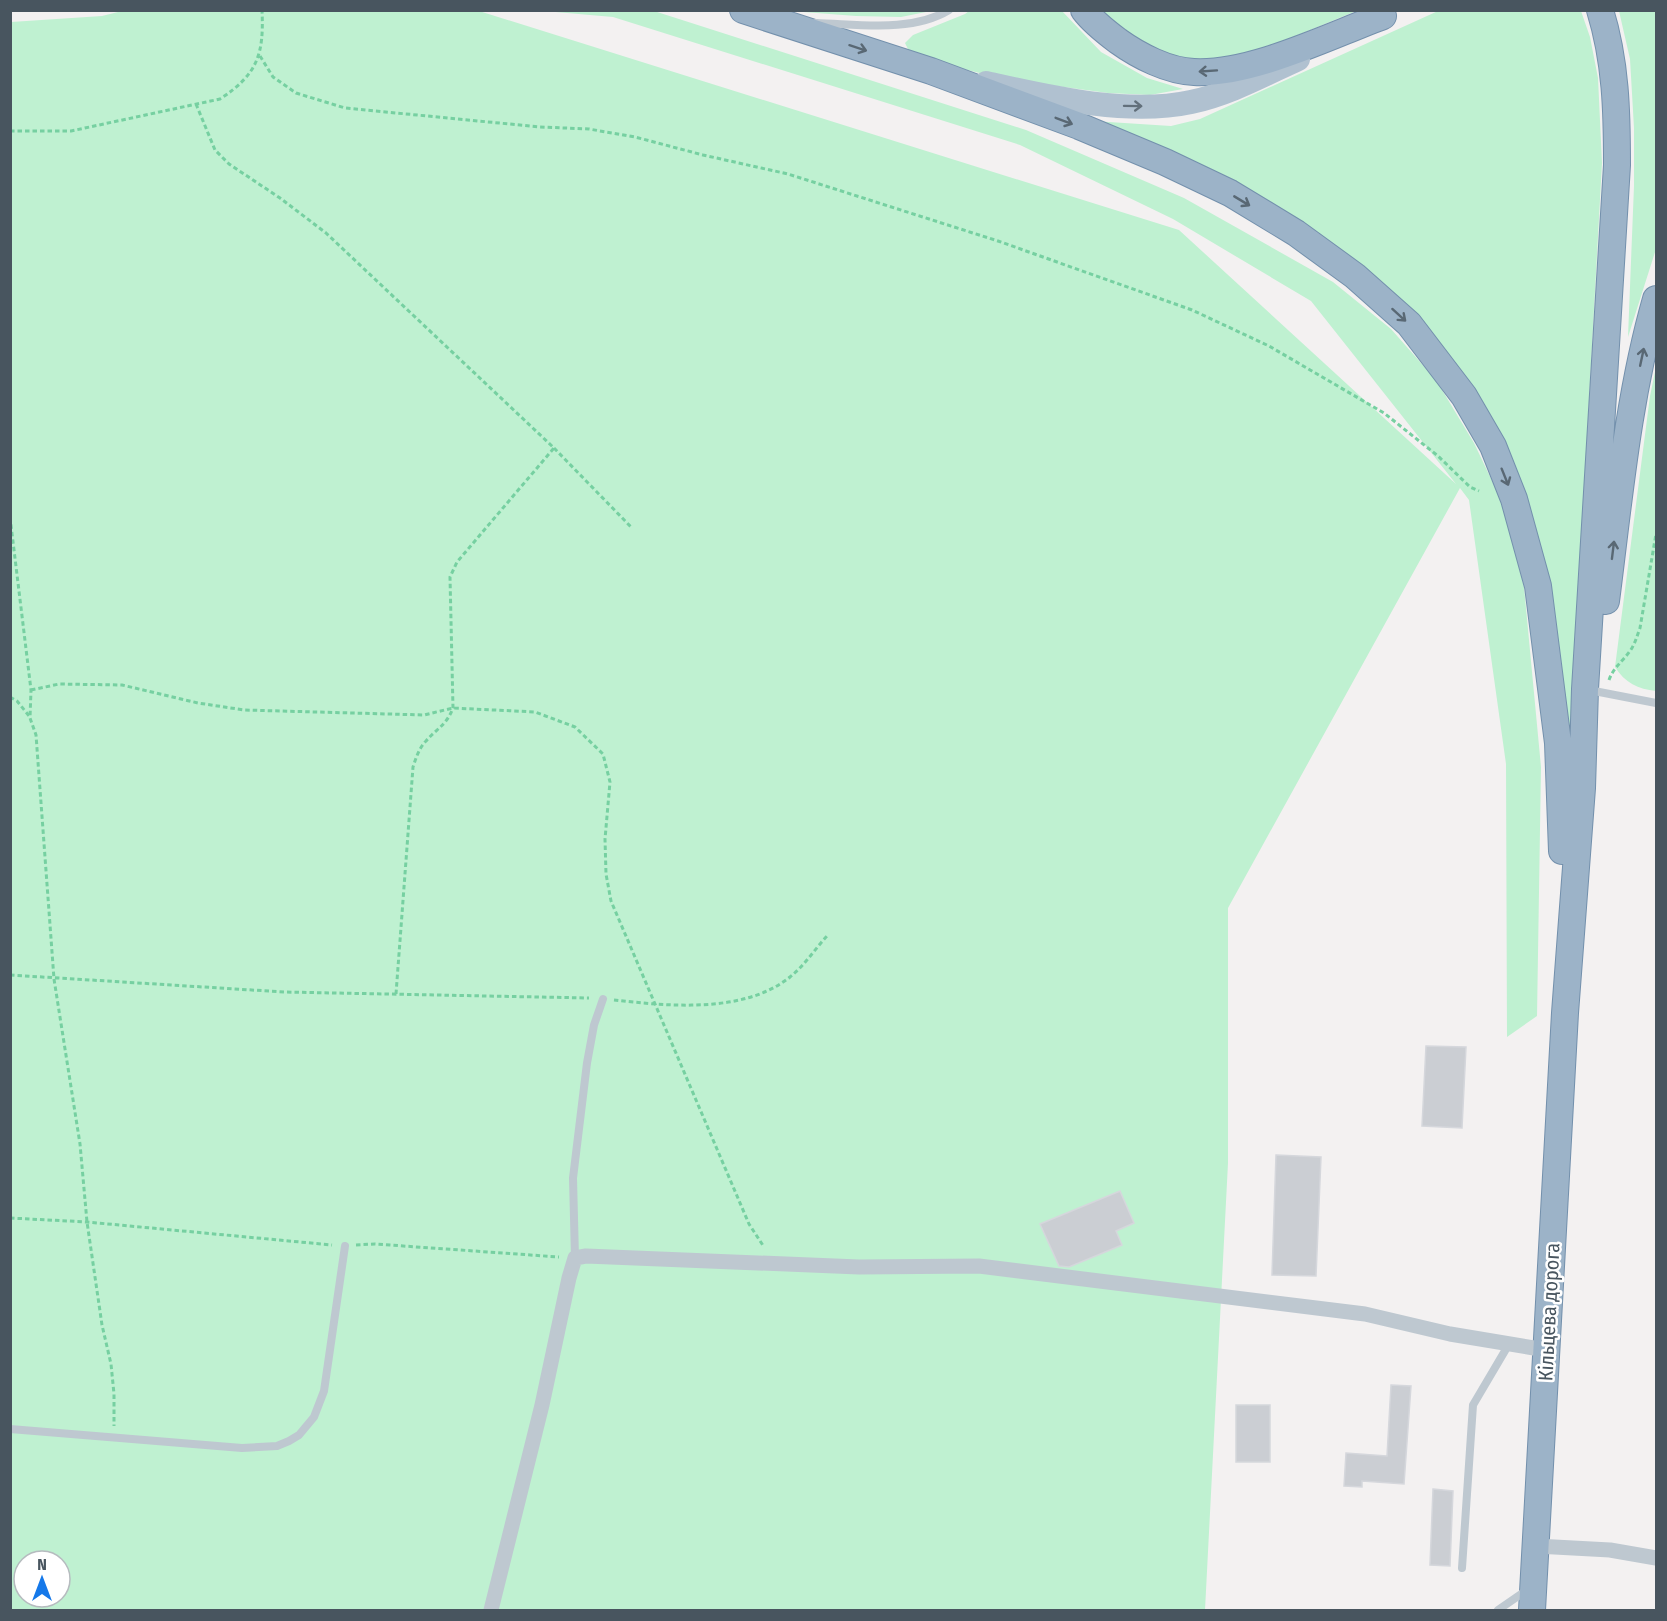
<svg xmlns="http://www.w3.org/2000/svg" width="1667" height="1621" font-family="'Fira Sans Condensed',sans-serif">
<rect width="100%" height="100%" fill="#f3f1f1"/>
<!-- green -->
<path fill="#bff1d1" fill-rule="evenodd" d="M126,10L479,11L1179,230L1456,484L1311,301L1173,219L1020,145L613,17L544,11H654L1026,130L1184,198L1333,282L1391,329L1436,380L1474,443L1503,504L1524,587L1541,767L1537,1016L1507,1037L1506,764L1469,500L1460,488L1228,908V1163L1205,1610H11V22L102,16ZM24,1561H60V1597H24Z
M790,11H931L901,17L856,16Z
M969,11H1062L1101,52L1147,78L1183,89L1150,95L1108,93L1004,79L931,61L910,53L905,43L913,35L965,14Z
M1093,11H1356L1248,56L1172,62Z
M1438,11H1581L1590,37L1598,78L1602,163L1569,768L1549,581L1411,313L1093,121L1171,126L1200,119Z
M1619,11H1656V249L1628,337L1634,186V128L1630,59Z
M1656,367V691C1638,689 1625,683 1615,667L1650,396Z"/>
<!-- building -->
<path fill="#cbced3" stroke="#d5d7dc" stroke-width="1.5" d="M1426,1046L1466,1047L1462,1128L1422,1126Z
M1276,1155L1321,1157L1316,1276L1272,1275Z
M1120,1191L1134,1223L1116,1231L1122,1245L1069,1267L1059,1266L1040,1224Z
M1391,1385L1411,1386L1404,1484L1362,1481V1487L1344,1486L1346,1453L1387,1456Z
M1236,1405H1270V1462H1236Z
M1433,1489L1453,1491L1450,1566L1430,1565Z"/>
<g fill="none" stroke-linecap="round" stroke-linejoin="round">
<defs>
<path id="trunk" d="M743,10L931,71L1079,126L1165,162L1230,193L1296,233L1355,276L1409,324L1464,396L1493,446L1514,499L1538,586L1558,743L1562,851
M1084,10C1093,22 1106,32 1118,41C1139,56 1168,71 1194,72C1251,75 1329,36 1383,16
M1606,601C1619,500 1628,397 1656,299
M1532,1610L1565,1013L1582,788L1585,689L1617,165C1617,112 1616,62 1600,10"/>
</defs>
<!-- trunk casing -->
<use href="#trunk" stroke="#7390ac" stroke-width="28"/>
<!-- path -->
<path stroke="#76d0a1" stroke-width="3" stroke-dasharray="4.5 3" stroke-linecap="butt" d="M260,56L273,77L296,93L345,108L540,127L589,129L635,137L703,155L788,174L998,241L1192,310L1269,346L1384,413L1438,456L1470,487L1479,491
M196,104L215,150L229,164L280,198L326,233L554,448L457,562L450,577L453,708C446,726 437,728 426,741C419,748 416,758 413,767L396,994
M10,131H71L220,99C258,74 264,54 262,10
M554,448L632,528
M10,517L31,690L30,718L36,735L54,979L80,1144L87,1222L102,1325L111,1364L114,1394V1426
M1609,680C1613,668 1623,661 1630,651C1635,644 1637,636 1640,628L1656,534
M31,690L59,684L122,685L198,703L244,710L424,715L453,708L535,712L575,727L603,754L610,782L605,839L606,874L611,901L749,1224L764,1247
M10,697L17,701L30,717
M10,975L284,992L589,998
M614,1000C668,1006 744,1014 790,977C804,966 815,949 827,936
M10,1218L87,1222L332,1245
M356,1245L375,1244L559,1257"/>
<!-- service -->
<path stroke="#bec8d0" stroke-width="8" d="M816,23C858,24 911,33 949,10
M1589,690L1656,703
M575,1258L573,1178L587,1063L594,1025L603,999
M10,1429L242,1448L277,1446L289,1441L299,1435L314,1417L324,1391L345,1246
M1462,1568L1473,1405L1509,1344
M1498,1610L1527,1590"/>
<!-- minor -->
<path stroke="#bec8d0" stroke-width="15" d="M1536,1546L1610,1550L1656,1558
M491,1610L542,1405L569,1278L575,1258L586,1256L859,1267L979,1266L1365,1314L1450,1334L1546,1350"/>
<!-- primary -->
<path stroke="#b0c1d0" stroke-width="24" d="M986,83C1049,97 1127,116 1191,102C1229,94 1263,75 1298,59"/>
<!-- trunk -->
<use href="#trunk" stroke="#9cb3c8" stroke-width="26"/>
</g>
<!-- one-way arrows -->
<defs><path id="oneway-shaft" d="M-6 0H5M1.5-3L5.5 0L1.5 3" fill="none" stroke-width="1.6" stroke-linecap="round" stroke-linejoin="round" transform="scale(1.5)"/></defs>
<g stroke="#596874">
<use href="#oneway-shaft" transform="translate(858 48) rotate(18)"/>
<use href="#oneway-shaft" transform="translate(1208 71) rotate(176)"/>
<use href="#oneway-shaft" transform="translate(1064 121) rotate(21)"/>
<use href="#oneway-shaft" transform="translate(1242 201) rotate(31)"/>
<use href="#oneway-shaft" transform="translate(1399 315) rotate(42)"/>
<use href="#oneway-shaft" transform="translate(1642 357) rotate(-78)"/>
<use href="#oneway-shaft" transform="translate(1505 477) rotate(68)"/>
<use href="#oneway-shaft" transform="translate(1613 550) rotate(-83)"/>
</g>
<use stroke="#62707b" href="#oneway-shaft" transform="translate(1133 106) rotate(1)"/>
<g text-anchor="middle" stroke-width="5" stroke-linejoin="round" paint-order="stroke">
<!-- street labels -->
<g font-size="20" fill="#48555f" stroke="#fff">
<text transform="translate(1549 1312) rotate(-87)" y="7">Кільцева дорога</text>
</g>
</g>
<!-- border -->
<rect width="1667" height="1621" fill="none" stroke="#48555f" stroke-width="24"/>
<!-- north arrow -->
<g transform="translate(42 1579)"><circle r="28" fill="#ffffff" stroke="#b6bbbf" stroke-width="1.5"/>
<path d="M0-4.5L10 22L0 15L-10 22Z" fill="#1578e9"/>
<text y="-9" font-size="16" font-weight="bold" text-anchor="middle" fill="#48555f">N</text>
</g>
</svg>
